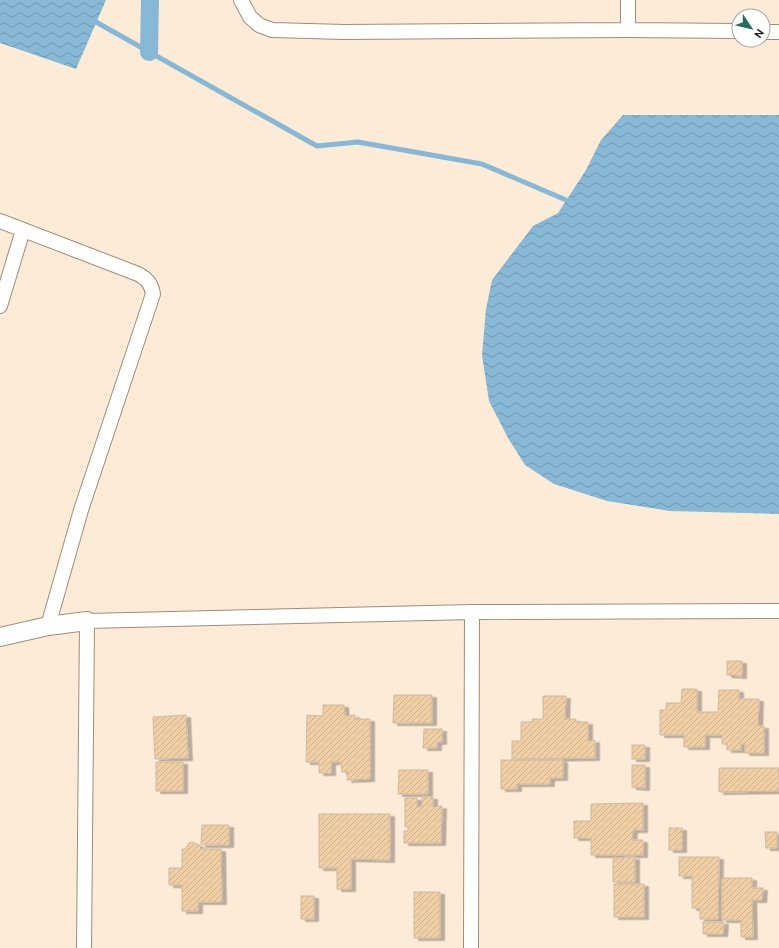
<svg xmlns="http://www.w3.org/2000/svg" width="779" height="948" font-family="Ubuntu,sans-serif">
<defs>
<pattern id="water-waves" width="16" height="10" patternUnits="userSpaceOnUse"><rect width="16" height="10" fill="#87b9d6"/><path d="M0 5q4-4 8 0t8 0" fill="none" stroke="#6e96ac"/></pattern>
<pattern id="building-hatch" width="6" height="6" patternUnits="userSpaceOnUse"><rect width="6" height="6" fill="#f0cfa4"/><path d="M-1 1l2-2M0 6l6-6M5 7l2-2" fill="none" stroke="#ceb18c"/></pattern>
<filter id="shadow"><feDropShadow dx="4.5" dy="2.5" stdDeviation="0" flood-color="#0004"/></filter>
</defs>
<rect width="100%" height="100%" fill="#fcebd7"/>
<!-- water -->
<path fill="url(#water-waves)" d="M0,0H106L76,69L0,43Z
M623,115H779V514L670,511L607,501L554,484L525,465L508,438L489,401L482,355L486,309L492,280L533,226L558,213L586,170L601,140Z"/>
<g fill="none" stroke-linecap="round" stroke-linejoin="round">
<!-- stream -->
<path stroke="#87b9d6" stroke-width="5" d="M96,22L317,146L358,142L482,164L566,200"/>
<!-- canal -->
<path stroke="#87b9d6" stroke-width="18" d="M149,52L150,0"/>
</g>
<!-- building -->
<path fill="url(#building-hatch)" stroke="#cebaa2" filter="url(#shadow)" d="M727,661H742V676L727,675Z
M682,689H697V712H718L719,690H739V699H759L758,726H764V753H745V744H741V750H727V744H722V735H705V747H684V735H660V710H666V703H681Z
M394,695H432V723H393Z
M543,696H566L565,719H576V722H588V741L595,740V758L512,759V741H521V722H532V719H543Z
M323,705H344L345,716L355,715V719H370V779L347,780L348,772H342L341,762H331V773H319V762H306L307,715L323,716Z
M186,715L188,758L155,759L153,717Z
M424,729H442V742H437V748H423Z
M632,745H645V759H632Z
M501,760H563V778H550V784H517V789H501Z
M156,762H183V791H156Z
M632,765H645V788L632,787Z
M719,768H779V791L719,792Z
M399,770H428V794H398Z
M422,797H433V807L442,806L441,843H404V831H408V827H405V798H417V807L422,806Z
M643,803V830H633L632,840H643V855H591V838H574V821H591V804Z
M319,814H390V860L351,859V889H337V868H319Z
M202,825H229V845H201Z
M669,828H682V850H669Z
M765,832H777V848H766Z
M193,842L200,846L201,849H221L222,902H198V911H182V885H169V868H182V849H185L189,843Z
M635,857V882H613V858Z
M679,857H719L718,919H700V908H692V876H679Z
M722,878H752V888H763L762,900H752L753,937H741V920H722Z
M614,884H644V917H614Z
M414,892H440V938H414Z
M301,896H314V919H301Z
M703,922H724L723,934H703Z"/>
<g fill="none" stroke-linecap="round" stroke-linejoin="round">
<defs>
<path id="minor" d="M241,0L250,17L259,25L272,30L344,32L628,30L739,31
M628,0V30
M763,32H779
M0,221L138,274C147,279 151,283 153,294L81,510L48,626
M0,306L23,230
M84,948L87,621L472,612L779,611
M471,948L472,612"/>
<path id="tertiary" d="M0,637L48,626L87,621"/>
</defs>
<!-- minor casing -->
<use href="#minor" stroke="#a08d76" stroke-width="16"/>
<!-- tertiary casing -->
<use href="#tertiary" stroke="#a08d76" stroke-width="20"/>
<!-- minor -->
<use href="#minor" stroke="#fff" stroke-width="14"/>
<!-- tertiary -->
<use href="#tertiary" stroke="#fff" stroke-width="18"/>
</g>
<!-- north arrow -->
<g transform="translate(751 28) rotate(125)"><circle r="19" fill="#ffffff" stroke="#a8a5a1"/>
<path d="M0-3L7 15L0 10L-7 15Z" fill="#246b5f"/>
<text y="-6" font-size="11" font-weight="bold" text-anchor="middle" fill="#251d14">N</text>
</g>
</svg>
